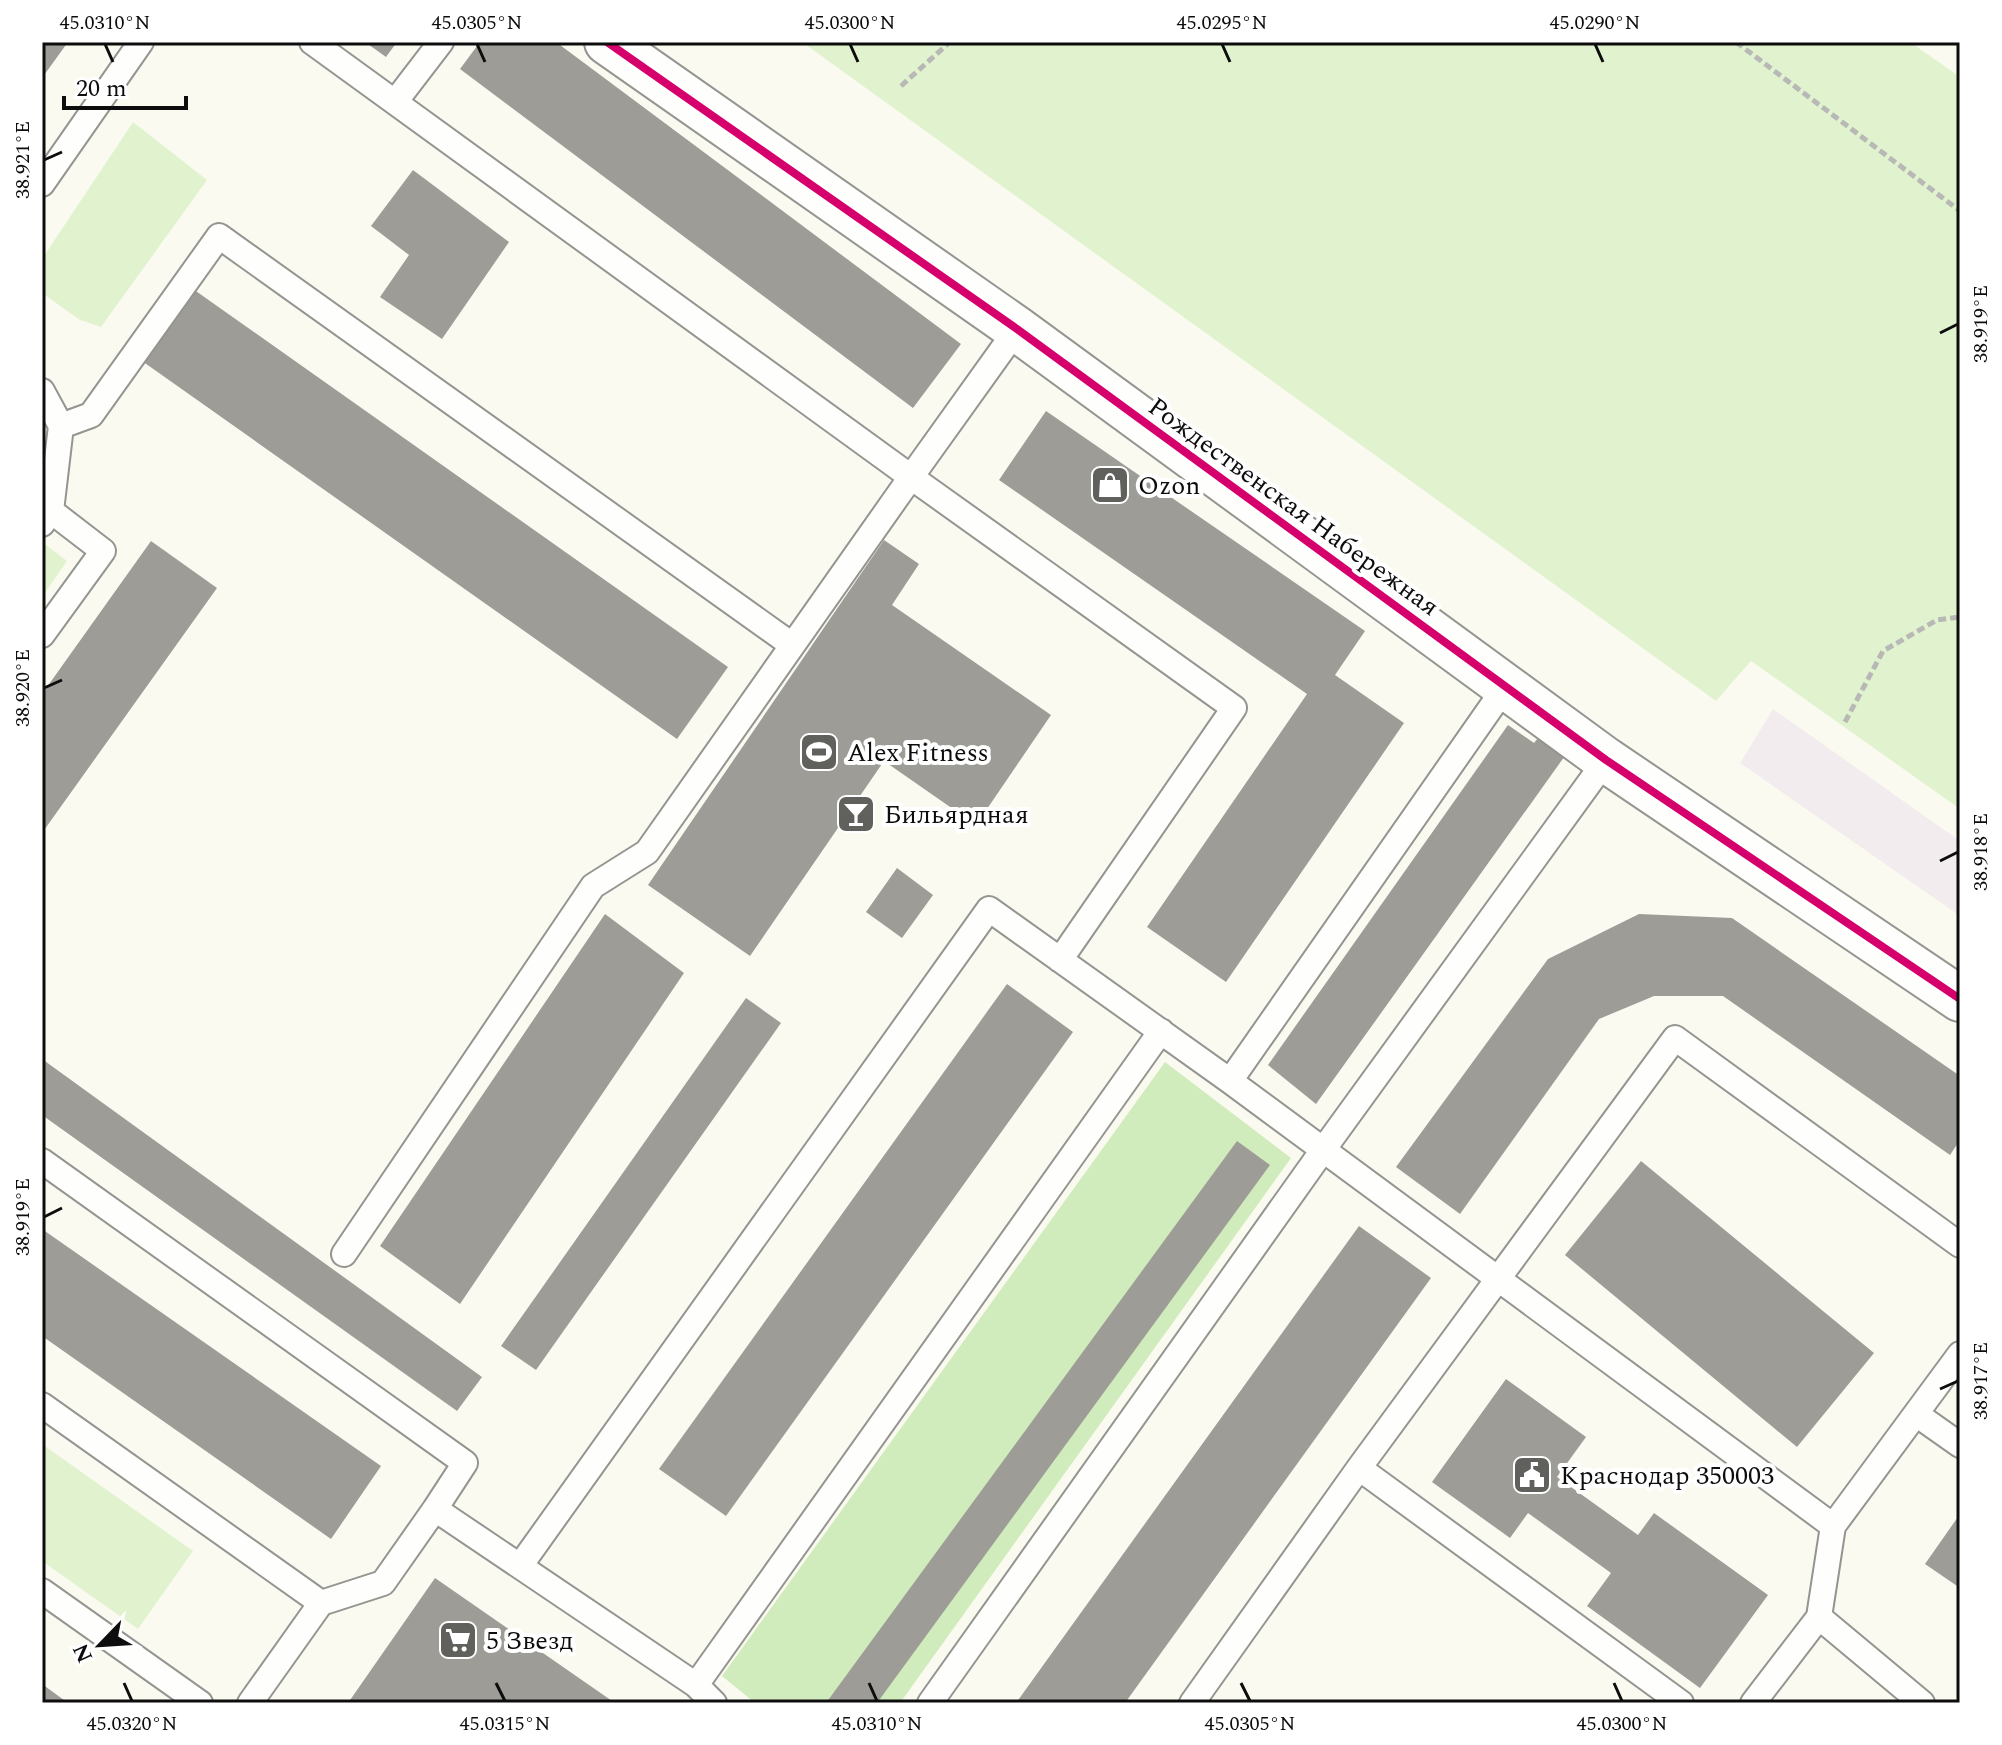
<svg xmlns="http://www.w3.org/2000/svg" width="2002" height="1745" font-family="Spectral,serif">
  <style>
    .industrial { fill: #f3ecef }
    .green { fill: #e1f3ce }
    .forest { fill: #d1ecbc }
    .building { fill: #9e9c97 }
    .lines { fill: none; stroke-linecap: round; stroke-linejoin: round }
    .lane-casing { stroke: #949490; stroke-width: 28 }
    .street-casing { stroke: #949490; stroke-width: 48 }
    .path { stroke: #b8b8b6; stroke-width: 5; stroke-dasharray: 8 4; stroke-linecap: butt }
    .lane { stroke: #fefefd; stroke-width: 24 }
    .street { stroke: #fefefd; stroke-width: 44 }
    .cycleway-casing { stroke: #fff; stroke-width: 13 }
    .cycleway { stroke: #d6006c; stroke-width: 8 }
    .ticks { fill: none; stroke: #0d0d0d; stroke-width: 3 }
    .labels { text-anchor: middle; stroke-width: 8; stroke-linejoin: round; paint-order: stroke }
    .poi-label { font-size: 26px; fill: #0d0d0d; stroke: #fff; text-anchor: start }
    .street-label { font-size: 26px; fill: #0d0d0d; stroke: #fff }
    .neatline { fill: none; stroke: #0d0d0d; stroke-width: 3 }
    .ticks-label { font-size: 20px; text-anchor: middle; fill: #0d0d0d }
  </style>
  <rect width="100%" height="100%" fill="#fbfaf1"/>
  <path class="industrial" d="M1773,709L1960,841V916L1740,763Z"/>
  <path class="green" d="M802,42H1910L1960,77V809L1751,661L1716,701Z
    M133,122L207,180L101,327L80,320L42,293V259Z
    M42,542L67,561L42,597Z
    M42,1444L193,1551L138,1629L42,1561Z"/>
  <path class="forest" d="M1165,1062L1291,1158L900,1703H755L722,1676Z"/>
  <path class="building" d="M42,42H68L42,78Z
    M365,42H397L386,57Z
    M480,42H556L961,344L913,408L460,69Z
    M413,170L509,242L442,339L380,297L409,255L371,226Z
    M193,289L728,667L677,739L142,361Z
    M1046,411L1365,631L1335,675L1404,723L1226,982L1147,927L1307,694L999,480Z
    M884,540L919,564L892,605L1051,715L976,825L884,761L750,956L648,885Z
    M151,541L217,588L42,833V694Z
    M1508,725L1534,743L1547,727L1572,746L1316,1104L1268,1065Z
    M897,868L933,895L902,938L866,912Z
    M605,914L684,973L460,1304L380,1246Z
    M1639,914L1732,918L1960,1076V1140L1950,1155L1723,996H1654L1599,1019L1460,1214L1396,1167L1548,959Z
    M1007,984L1073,1032L726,1516L659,1469Z
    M746,998L781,1023L536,1370L501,1346Z
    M42,1059L482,1377L457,1411L42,1115Z
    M1237,1141L1270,1165L877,1703H826Z
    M1641,1161L1874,1353L1797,1447L1565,1255Z
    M1359,1226L1431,1278L1125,1703H1016Z
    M42,1229L381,1466L331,1539L42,1336Z
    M1506,1379L1586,1437L1557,1477L1638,1535L1654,1513L1768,1595L1700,1688L1587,1606L1611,1573L1528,1513L1510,1538L1432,1482Z
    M1960,1514V1588L1925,1564Z
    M435,1578L615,1703H348Z
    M42,1684L68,1703H42Z"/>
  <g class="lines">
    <g class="lane-casing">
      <path id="lane" d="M312,42L911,477L1234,708L1060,960
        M395,102L441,42
        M42,184L141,42
        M42,391L61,426L51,511L42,524
        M61,426L91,415L219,236L792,645
        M42,635L103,551L51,511
        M1230,1081L1506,686
        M42,1161L465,1463L435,1509
        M344,1254L593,886L647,852L911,477L1017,329
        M42,1405L321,1603
        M1916,1414L1960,1445
        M1359,1468L1681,1703
        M1833,1526L1819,1617L1922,1703
        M520,1566L989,909L1230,1081L1833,1526L1960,1354
        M42,1591L200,1703
        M696,1685L1161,1031
        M250,1703L321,1603L383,1583L435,1509L696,1685L714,1703
        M930,1703L1323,1150L1606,760
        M1192,1703L1359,1468L1675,1038L1960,1245
        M1753,1703L1819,1617"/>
    </g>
    <g class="street-casing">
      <path id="street" d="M607,42L1017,329L1606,760L1960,999"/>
    </g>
    <path class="path" d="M1736,42L1960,211
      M901,86L950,42
      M1845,722L1883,651L1937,620L1960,617"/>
    <use href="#lane" class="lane"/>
    <use href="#street" class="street"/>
    <g class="cycleway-casing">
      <path id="cycleway" d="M607,42L1017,329L1606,760L1960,999"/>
    </g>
    <use href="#cycleway" class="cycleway"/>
  </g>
  <path class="ticks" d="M105,44L113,62M477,44L485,62M850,44L858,62M1222,44L1230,62M1595,44L1603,62M44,160L62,152M1940,333L1958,324M44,688L62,680M1940,861L1958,852M44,1217L62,1208M1940,1389L1958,1381M124,1683L132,1701M496,1683L505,1701M869,1683L877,1701M1241,1683L1250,1701M1614,1683L1622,1701"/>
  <defs>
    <g id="shop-square" transform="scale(2)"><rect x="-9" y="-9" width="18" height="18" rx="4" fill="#60605d" stroke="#fff"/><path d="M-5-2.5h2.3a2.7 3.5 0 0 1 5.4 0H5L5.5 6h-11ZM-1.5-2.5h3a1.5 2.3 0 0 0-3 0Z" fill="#fff"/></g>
    <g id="stadium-square" transform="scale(2)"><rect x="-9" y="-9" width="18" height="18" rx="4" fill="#60605d" stroke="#fff"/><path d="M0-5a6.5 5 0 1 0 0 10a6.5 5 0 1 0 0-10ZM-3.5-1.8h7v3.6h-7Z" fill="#fff"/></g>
    <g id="bar-square" transform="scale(2)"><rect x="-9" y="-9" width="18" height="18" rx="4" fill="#60605d" stroke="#fff"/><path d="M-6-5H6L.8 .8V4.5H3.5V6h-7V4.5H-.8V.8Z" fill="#fff"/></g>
    <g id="civic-square" transform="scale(2)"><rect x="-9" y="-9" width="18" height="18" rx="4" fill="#60605d" stroke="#fff"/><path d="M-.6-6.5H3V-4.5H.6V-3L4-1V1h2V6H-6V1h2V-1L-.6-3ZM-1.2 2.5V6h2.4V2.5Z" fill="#fff"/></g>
    <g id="supermarket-square" transform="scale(2)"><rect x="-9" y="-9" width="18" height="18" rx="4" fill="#60605d" stroke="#fff"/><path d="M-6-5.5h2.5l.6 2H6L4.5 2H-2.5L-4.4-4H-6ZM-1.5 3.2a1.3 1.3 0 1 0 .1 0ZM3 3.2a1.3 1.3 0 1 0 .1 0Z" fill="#fff"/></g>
  </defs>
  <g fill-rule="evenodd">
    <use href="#shop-square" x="1110" y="485"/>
    <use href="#stadium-square" x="819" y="752"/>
    <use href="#bar-square" x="856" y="814"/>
    <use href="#civic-square" x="1532" y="1475"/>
    <use href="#supermarket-square" x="458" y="1640"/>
  </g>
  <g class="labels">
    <g class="poi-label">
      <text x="1138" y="494">Ozon</text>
      <text x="847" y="761">Alex Fitness</text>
      <text x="884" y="823">Бильярдная</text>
      <text x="1560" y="1484">Краснодар 350003</text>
      <text x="486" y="1649">5 Звезд</text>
    </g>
    <g class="street-label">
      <text transform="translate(1294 506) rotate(36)" y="9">Рождественская Набережная</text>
    </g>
  </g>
  <rect width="2002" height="1745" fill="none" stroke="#ffffff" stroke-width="88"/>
  <g transform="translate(100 1645) rotate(245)" stroke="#ffffff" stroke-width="6" paint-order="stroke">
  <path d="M0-6L14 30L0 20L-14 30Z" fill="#0d0d0d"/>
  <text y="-12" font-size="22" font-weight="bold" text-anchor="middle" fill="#0d0d0d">N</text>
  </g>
  <path d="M64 96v12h122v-12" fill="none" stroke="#0d0d0d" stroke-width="4"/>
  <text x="76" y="96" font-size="24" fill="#0d0d0d" stroke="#ffffff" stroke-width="6" paint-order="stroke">20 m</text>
  <rect x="44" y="44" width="1914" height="1657" class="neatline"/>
  <g class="ticks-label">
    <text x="105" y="29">45.0310°N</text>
    <text x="477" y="29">45.0305°N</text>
    <text x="850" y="29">45.0300°N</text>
    <text x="1222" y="29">45.0295°N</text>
    <text x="1595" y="29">45.0290°N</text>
    <text transform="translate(22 160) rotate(-90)" y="7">38.921°E</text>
    <text transform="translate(1980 324) rotate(-90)" y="7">38.919°E</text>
    <text transform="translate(22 688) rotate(-90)" y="7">38.920°E</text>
    <text transform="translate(1980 852) rotate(-90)" y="7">38.918°E</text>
    <text transform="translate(22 1217) rotate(-90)" y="7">38.919°E</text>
    <text transform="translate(1980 1381) rotate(-90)" y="7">38.917°E</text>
    <text x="132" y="1730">45.0320°N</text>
    <text x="505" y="1730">45.0315°N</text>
    <text x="877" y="1730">45.0310°N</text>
    <text x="1250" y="1730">45.0305°N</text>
    <text x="1622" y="1730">45.0300°N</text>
  </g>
</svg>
